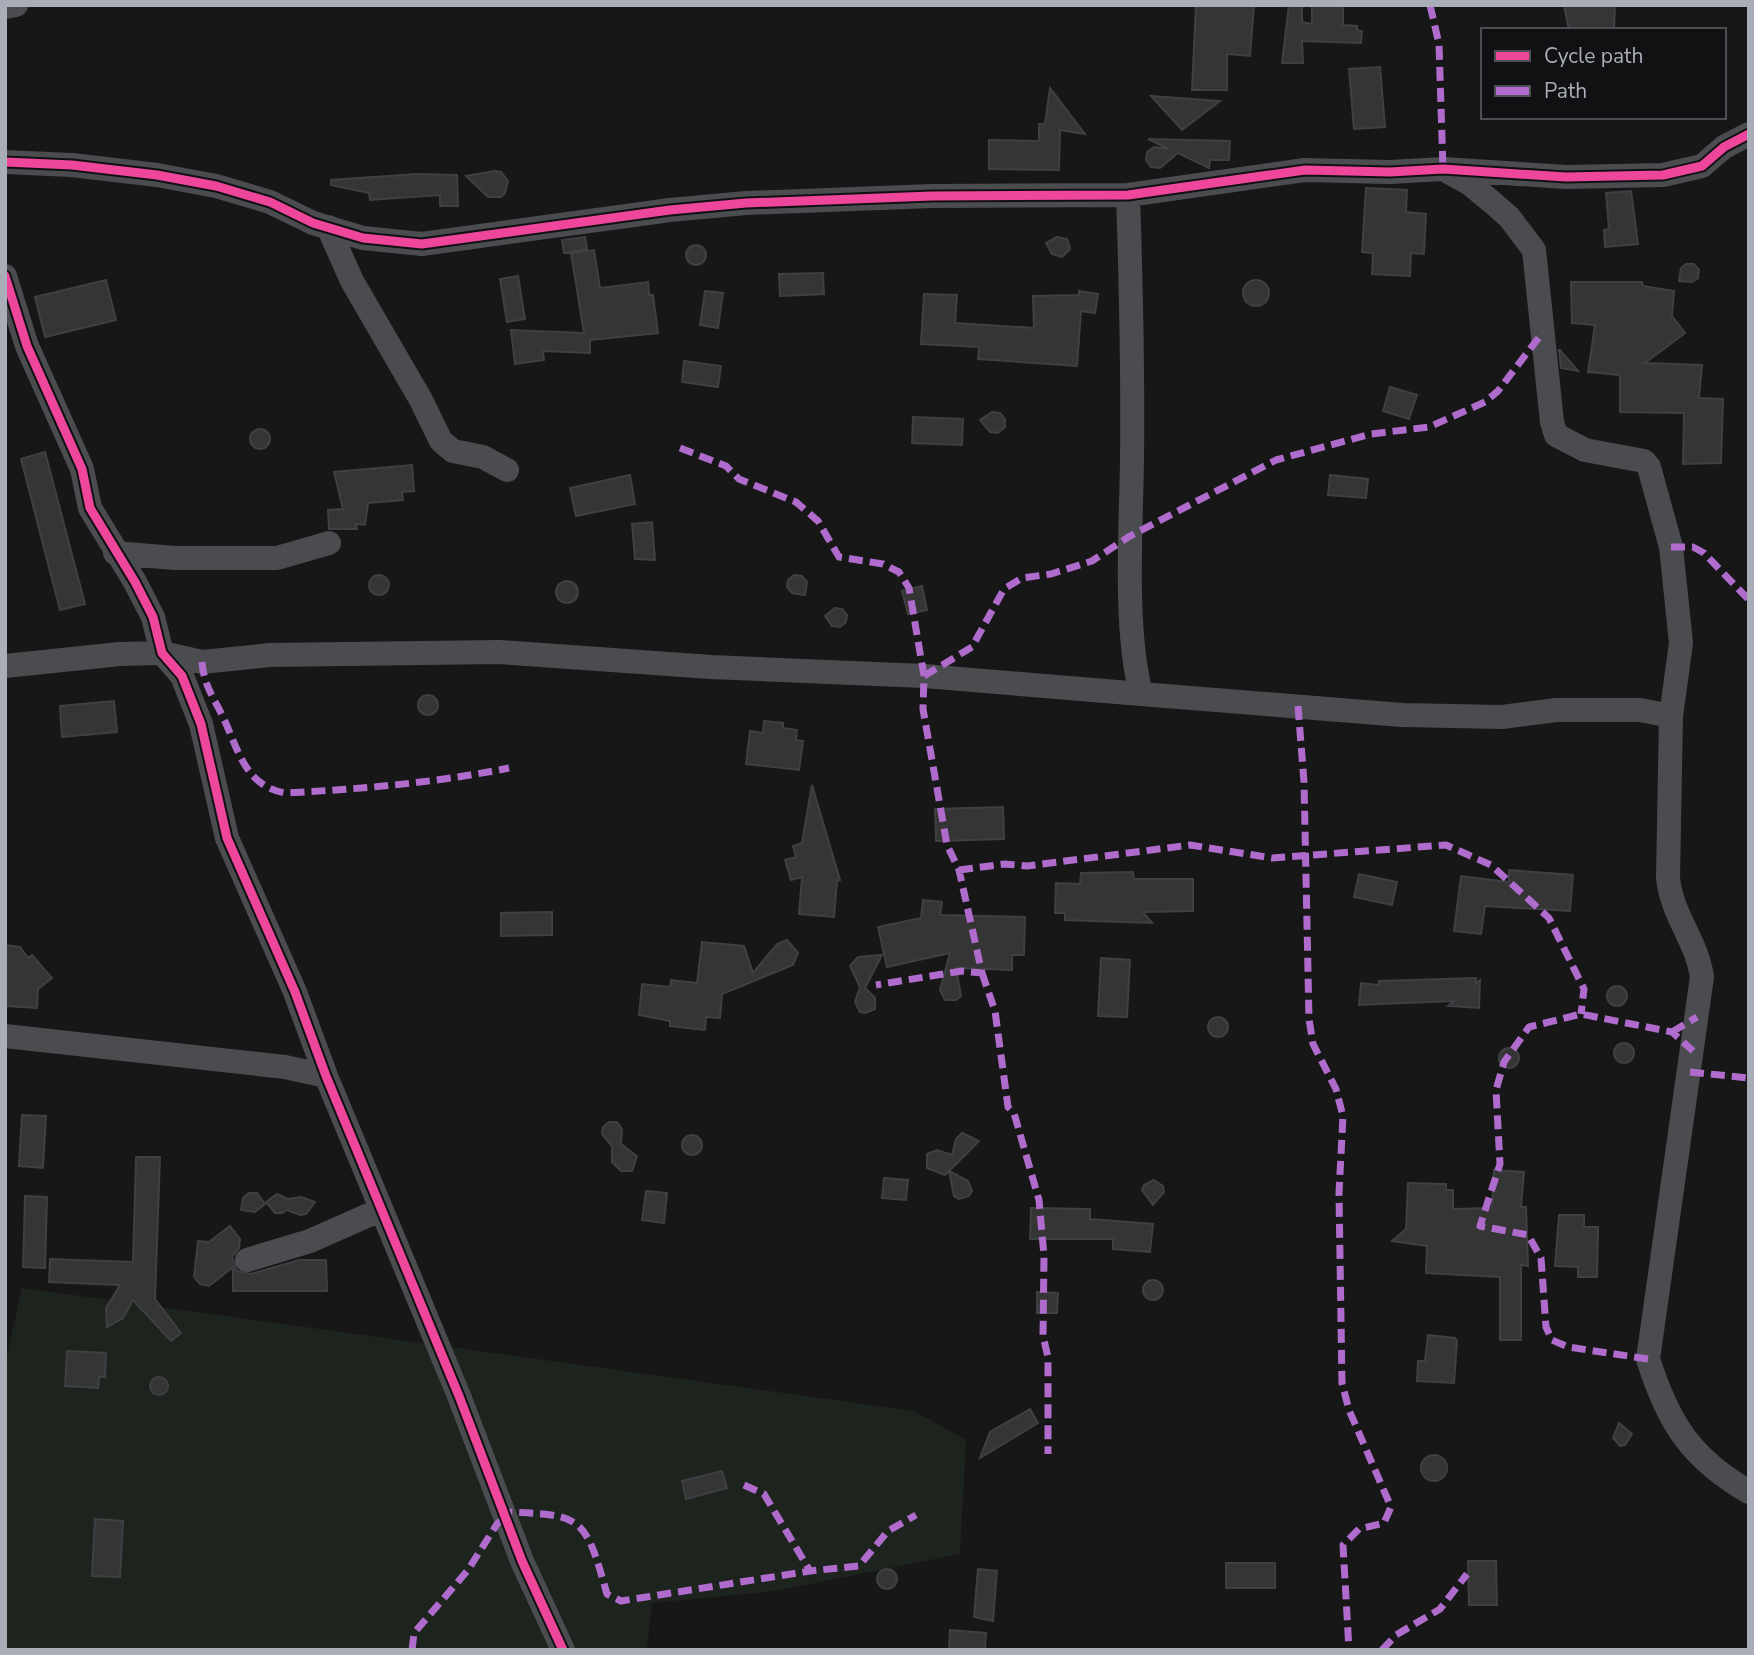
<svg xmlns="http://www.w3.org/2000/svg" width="1754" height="1655" font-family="'Nunito Sans',sans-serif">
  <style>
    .green { fill: #1d241e }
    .building { fill: #353536; stroke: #3f4043; stroke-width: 2 }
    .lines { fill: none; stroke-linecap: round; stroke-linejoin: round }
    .minor { stroke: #4b4c50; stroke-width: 24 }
    .quiet { stroke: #b06ccc; stroke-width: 7; stroke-dasharray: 14 7; stroke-linecap: butt }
    .cycleway-casing { stroke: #111113; stroke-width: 13 }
    .cycleway { stroke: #ed469a; stroke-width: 9 }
  </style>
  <rect width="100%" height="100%" fill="#171717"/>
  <path class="green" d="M22,1288L914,1411L966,1440L960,1554L776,1591L652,1603L647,1650H5V1363Z"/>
  <path class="building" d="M1196,5H1254L1250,56L1227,54V90H1192Z
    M1289,5H1302V22L1312,24V5H1343V25L1357,26V30L1362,31L1361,43L1302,41L1303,63H1282Z
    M1564,5H1615L1614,30H1569Z
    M1380,67L1385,127L1354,129L1349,69Z
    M1050,88L1085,134L1060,130L1059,170L989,169V140L1039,141V124H1045Z
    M1151,96L1220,101L1182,130Z
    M1148,139L1230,141L1229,160H1210L1209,168L1178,153L1160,168L1151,167L1146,160L1147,152L1154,147L1169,149Z
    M495,171L501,172L508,181L505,193L501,197H488L466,176Z
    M417,174L457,175L458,206H440V195L370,200L369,193L331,185V180Z
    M1366,188L1407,190L1406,212L1426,214L1424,254L1411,253L1410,276L1372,274L1373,253L1362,252Z
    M1631,191L1638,244L1605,247L1604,230L1609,229L1606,193Z
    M585,237L587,249L564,253L562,240Z
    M1057,237L1067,239L1069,244L1070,249L1062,257L1052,254L1046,243Z
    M686 255a10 10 0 1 1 20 0a10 10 0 1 1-20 0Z
    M594,250L600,288L648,282L649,295H653L658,333L590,340V353L543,351L544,360L515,364L511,330L584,333L571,253Z
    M1686,264H1694L1699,270L1698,278L1692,282L1679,281L1681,268Z
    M823,273L824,294L780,296L779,274Z
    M518,276L525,319L507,322L500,279Z
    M106,280L116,320L45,337L35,297Z
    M1243 293a13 13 0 1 1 26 0a13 13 0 1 1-26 0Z
    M1571,282H1642L1643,286L1674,291L1672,316L1685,333L1645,363L1702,365L1699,398L1723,399L1721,463L1683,464L1684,413L1620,412V375L1588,372L1595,325L1572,323Z
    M705,291L723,293L718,328L700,325Z
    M1079,291L1098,294L1095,313L1081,311L1077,366L978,359L979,347L921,344L924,294L957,295L955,323L1034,328L1033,296L1079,295Z
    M1559,350H1560L1578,371L1561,368Z
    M684,361L721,366L718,387L682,382Z
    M1390,387L1417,395L1409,419L1383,411Z
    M992,412L1000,413L1005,419V427L998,433L990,432L980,420Z
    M913,417L963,419L962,445L912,443Z
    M250 439a10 10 0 1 1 20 0a10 10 0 1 1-20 0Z
    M45,452L85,604L60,610L21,459Z
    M412,465L414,491L402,492L403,500L368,503L365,525L356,524L357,529H329L328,510L343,509L334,472Z
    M630,475L635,504L576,516L570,488Z
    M1330,475L1368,479L1366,498L1328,495Z
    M652,522L655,560L635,559L632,524Z
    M369 585a10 10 0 1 1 20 0a10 10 0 1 1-20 0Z
    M794,575L802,576L807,582L805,595L792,593L787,587L788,580Z
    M556 592a11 11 0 1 1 22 0a11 11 0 1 1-22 0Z
    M922,586L927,610L908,614L902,591Z
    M835,608L842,609L847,615L846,622L840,627L832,626L825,616Z
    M418 705a10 10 0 1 1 20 0a10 10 0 1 1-20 0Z
    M114,701L117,732L62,737L60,706Z
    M764,721L783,723V728L797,730L796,740L803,741L799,770L746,764L750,731L763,733Z
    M812,785L840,880L837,881L834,917L799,914L802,877L791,880L785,860L796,857L793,846L802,843Z
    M1003,807L1004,839L936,841L935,809Z
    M1509,870L1573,875L1570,911L1485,906L1481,934L1454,931L1461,876L1509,882Z
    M1133,872L1134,879H1193V911L1143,912L1152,923L1065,920V913H1055L1056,883L1080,884L1081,873Z
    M1359,874L1397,882L1392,905L1354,897Z
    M923,900L942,902L940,915L1025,917L1024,955H1012V970L956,968L961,996L956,1000H945L940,990L950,953L887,967L878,927L921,918Z
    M552,912V935L501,936V913Z
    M787,940L798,953L793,965L722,994L720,1018L706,1017L705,1030L670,1026V1021L639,1015L642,984L670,987L671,980L697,983L702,942L744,946L753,973L777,944Z
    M5,945L20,947L28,958L32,955L52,978L38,989L37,1008L6,1006Z
    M882,955L865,988L875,998V1009L865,1013L860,1012L855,1002L860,987L850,966L858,957Z
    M1101,958L1130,960L1127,1017L1098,1016Z
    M1476,978L1475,984L1480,980L1479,1008L1448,1006L1454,1001L1359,1005L1361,983L1379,985V981Z
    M1607 996a10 10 0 1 1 20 0a10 10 0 1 1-20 0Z
    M1208 1027a10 10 0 1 1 20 0a10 10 0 1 1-20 0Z
    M1614 1053a10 10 0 1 1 20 0a10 10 0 1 1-20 0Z
    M1499 1058a10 10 0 1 1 20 0a10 10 0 1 1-20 0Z
    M22,1115L46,1116L43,1168L19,1166Z
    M609,1122H617L622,1129L621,1144L637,1156L632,1171H621L612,1162V1146L602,1134L603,1127Z
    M962,1133L979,1141L945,1175L927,1168V1154L937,1150L952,1155L956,1139Z
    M682 1145a10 10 0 1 1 20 0a10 10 0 1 1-20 0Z
    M136,1157H160L155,1299L181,1333L171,1341L133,1300L123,1318L107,1327L106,1308L120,1285L49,1282L50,1259L133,1262Z
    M1494,1170L1524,1172L1521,1207H1526L1528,1266L1521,1265V1340H1500V1277L1426,1273L1427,1246L1392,1241L1406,1229L1408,1183L1446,1184V1190H1453V1209L1492,1208Z
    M949,1171L968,1181L972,1191L969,1196L959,1199L954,1196Z
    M884,1178L908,1180L906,1200L882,1198Z
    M1154,1180L1163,1186L1164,1192L1153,1205L1142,1190L1144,1185Z
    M646,1191L667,1193L664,1223L642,1220Z
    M249,1193H257L265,1204L255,1212L241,1210L243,1198Z
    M277,1194L288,1199L301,1197L315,1202L306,1214L300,1215L287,1210L282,1213H275L266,1202Z
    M25,1196L47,1197L45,1268L23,1267Z
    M1031,1208L1090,1209V1219L1153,1224L1150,1252L1113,1249V1239H1030Z
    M1559,1215H1584V1227H1598L1597,1277H1578V1267L1555,1266Z
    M230,1226L240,1239L239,1248L232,1257L237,1271L251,1274L299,1260H326L327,1291H233V1267L209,1286L200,1284L194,1277L198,1241L209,1242Z
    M1143 1290a10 10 0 1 1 20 0a10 10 0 1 1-20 0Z
    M1037,1292L1058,1293L1057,1313H1037Z
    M1428,1335L1455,1338L1457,1341L1454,1383L1417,1381L1418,1361H1425Z
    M67,1351L106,1353L105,1377H99L98,1388L65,1386Z
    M150 1386a9 9 0 1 1 18 0a9 9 0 1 1-18 0Z
    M1030,1409L1038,1423L980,1458L990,1432Z
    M1619,1423L1632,1434L1625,1445L1620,1446L1613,1438Z
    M1421 1468a13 13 0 1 1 26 0a13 13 0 1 1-26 0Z
    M722,1471L727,1488L686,1499L682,1481Z
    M95,1519L123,1521L120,1577L92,1576Z
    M1468,1561H1496L1497,1605H1469Z
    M1226,1563H1275V1588H1226Z
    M978,1569L997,1571L993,1621L974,1617Z
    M877 1579a10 10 0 1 1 20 0a10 10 0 1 1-20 0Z
    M950,1630L986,1633L985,1650H949Z"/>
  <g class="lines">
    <path class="minor" d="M5,7L16,5
      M5,162L72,165L157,175L216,186L270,202L313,223L363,238L422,244L670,210L746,203L932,196L1128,195L1305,170L1390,172L1443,169L1566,177L1663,175L1702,166L1724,147L1749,134
      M1447,171L1470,184L1493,203L1509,217L1534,250L1552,422L1556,435L1585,450L1644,461L1649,467L1671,547L1681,643L1671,716L1668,878C1672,916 1697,941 1702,977L1648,1359C1668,1422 1690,1458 1749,1492
      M1128,195C1131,284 1133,372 1132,461C1131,531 1124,627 1141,694L1402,715L1502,717L1556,710H1640L1671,716
      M328,227L352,281L421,400L441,441L453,451L483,457L507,470
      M5,276L27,346L82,469L90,508L135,582L153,617L162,653L182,676L201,724L227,838L295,992L326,1076L459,1396L522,1561L563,1650
      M115,553L175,558H277L329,543
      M5,666L120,654L162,653L202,662L270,655L499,652L711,667L924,676L1141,694
      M5,1036L285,1067L326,1076
      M247,1260L310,1241L380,1210"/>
    <path class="quiet" d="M1430,5L1439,44L1443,169
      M680,448L726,466L739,479L796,502L818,521L839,557L883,564L899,572L909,588L924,676L923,709L947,845L959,870L982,973L962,971L876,985
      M1671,547H1693L1704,553L1749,600
      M202,662C204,686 213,696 223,717C238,749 245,786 285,793C361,789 434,783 509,768
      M924,676L972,647L1004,589L1022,578L1051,574L1092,561L1130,536L1276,460L1371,434L1429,427L1485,402L1498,391L1543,332
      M1298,706L1304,782L1309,1019L1313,1044L1336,1089L1343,1116L1339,1193L1342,1383L1349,1410L1391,1507L1384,1523L1359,1529L1343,1545L1349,1650
      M959,870L1005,864L1027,866L1190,845L1272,858L1446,845L1491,865L1549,918L1584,989L1581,1014
      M982,973L995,1011L1008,1107L1014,1113L1039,1200L1044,1256L1043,1336L1048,1357V1454
      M1672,1032L1697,1017
      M1690,1072L1749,1078
      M1648,1359L1568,1347L1552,1340L1546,1327L1541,1258L1528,1235L1480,1226L1500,1164L1496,1090L1504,1062L1529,1027L1581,1014L1672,1032L1693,1051
      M744,1485L764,1494L810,1571
      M412,1650L414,1633L468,1570L497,1524L507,1516L503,1512C584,1514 585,1517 607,1594L621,1601L810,1571L859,1566L888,1531L916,1515
      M1382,1650L1396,1635L1440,1609L1467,1574"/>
    <g class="cycleway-casing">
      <path id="cycleway" d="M5,162L72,165L157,175L216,186L270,202L313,223L363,238L422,244L670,210L746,203L932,196L1128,195L1305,170L1390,172L1443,169L1566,177L1663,175L1702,166L1724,147L1749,134
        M5,276L27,346L82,469L90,508L135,582L153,617L162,653L182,676L201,724L227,838L295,992L326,1076L459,1396L522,1561L563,1650"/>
    </g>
    <use href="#cycleway" class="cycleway"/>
  </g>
  <rect width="1754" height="1655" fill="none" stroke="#a8adb8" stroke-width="14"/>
  <rect x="1481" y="28" width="245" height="91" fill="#111113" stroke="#4d4f55" stroke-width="2"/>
  <rect x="1495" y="51" width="35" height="10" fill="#ed469a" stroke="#4d4f55" stroke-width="2"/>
  <text x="1544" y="63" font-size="21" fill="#a8adb8">Cycle path</text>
  <rect x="1495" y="86" width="35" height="10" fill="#b06ccc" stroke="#4d4f55" stroke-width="2"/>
  <text x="1544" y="98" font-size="21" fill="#a8adb8">Path</text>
</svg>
